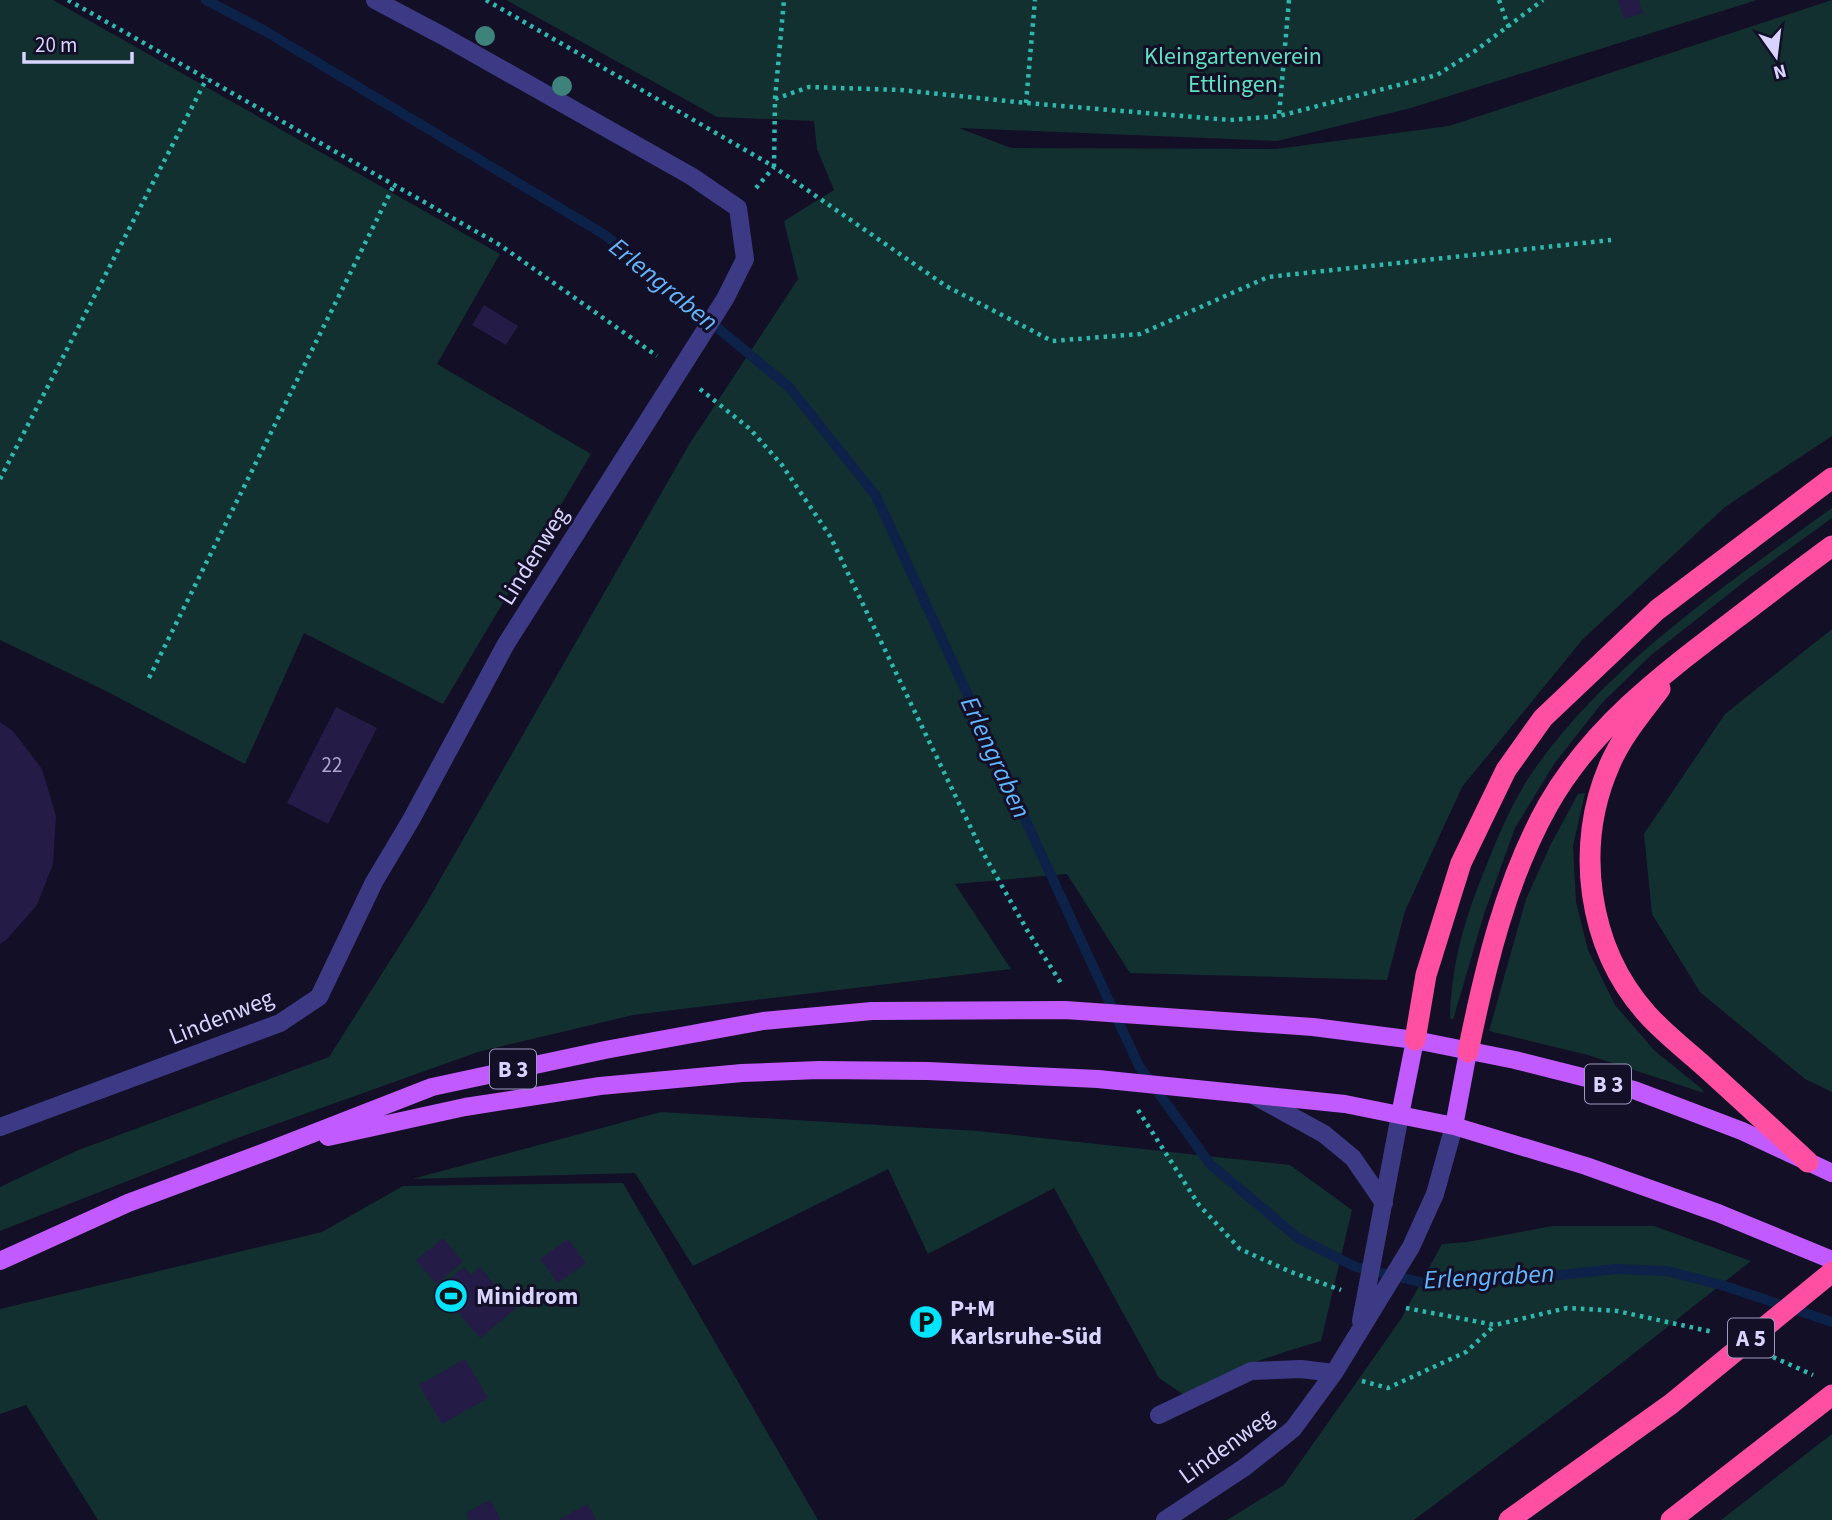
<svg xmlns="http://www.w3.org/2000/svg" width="1832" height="1520" font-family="'Source Sans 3',sans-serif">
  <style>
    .green { fill: #12302f }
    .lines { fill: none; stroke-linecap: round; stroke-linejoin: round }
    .stream { stroke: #0c2248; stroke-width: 10 }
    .building { fill: #241b47 }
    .path { stroke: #2fb8b0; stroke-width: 4.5; stroke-dasharray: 3.5 5; stroke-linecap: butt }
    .minor { stroke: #3d3a85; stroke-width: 18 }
    .major { stroke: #c25bff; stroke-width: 18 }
    .highway { stroke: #ff4fa3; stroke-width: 21 }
    .tree { fill: #3d827b }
    .labels { text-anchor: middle; stroke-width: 6; stroke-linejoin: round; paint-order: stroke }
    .number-label { font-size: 21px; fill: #aca6d1 }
    .shield { fill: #130f26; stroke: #9e99be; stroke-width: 2 }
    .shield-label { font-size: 23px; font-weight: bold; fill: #d9d4ff }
    .park-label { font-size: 24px; fill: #5fe0c0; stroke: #130f26 }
    .street-label { font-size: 24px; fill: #d9d4ff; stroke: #130f26 }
    .poi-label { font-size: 24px; font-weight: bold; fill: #d9d4ff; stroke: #130f26; text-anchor: start }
    .water-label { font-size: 26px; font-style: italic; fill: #62b6ff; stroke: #130f26 }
  </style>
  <rect width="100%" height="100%" fill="#130f26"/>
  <path class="green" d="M0,0H53L500,254L437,364L591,454L443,704L304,633L245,764L104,690L0,640Z
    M506,0H1757L1411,108L1277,141L959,128L1011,148L1276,149L1449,126L1832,0V436L1725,507L1583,639L1462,787L1405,911L1387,980L1130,973L1067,874L955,884L1011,969L633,1015L478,1052L240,1137L0,1231V1187L76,1151L329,1057L426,904L690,443L798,279L784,221L834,190L817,149L814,121L717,117Z
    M1832,508V518L1749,578L1650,656L1602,703L1554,764L1515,828L1484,914L1453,1020L1450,1018C1451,969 1463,924 1481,879C1495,843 1510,806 1531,774C1607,664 1726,585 1832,508Z
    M1832,629V1092L1805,1079L1700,992L1652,914L1644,834L1725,714Z
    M1585,793L1573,846L1576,902L1588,950L1615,1005L1655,1051L1702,1089L1704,1093L1588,1055L1489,1031L1526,899L1551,844L1578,794Z
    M661,1112L978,1131L1290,1165L1352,1210L1321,1341C1273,1355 1227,1370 1184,1395L1159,1378L1054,1188L928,1254L888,1169L693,1266L635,1173L412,1179Z
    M623,1183L818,1520H98L26,1405L0,1414V1309L322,1232L403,1186Z
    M1552,1226H1654L1751,1261L1585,1392L1414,1520H1227L1284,1485L1401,1319L1442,1244L1467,1242Z
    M1832,1434V1520H1721Z"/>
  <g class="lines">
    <path class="stream" d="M206,0L265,31L605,235L789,387L876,496L1139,1066L1210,1164L1298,1238L1356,1267L1424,1283L1532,1278L1616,1269L1667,1271L1725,1286L1832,1322"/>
  </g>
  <path class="building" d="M1618,0H1639L1643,13L1624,19Z
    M484,305L518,326L506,345L472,325Z
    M336,707L377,728L328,824L287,803Z
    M0,722L13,731L42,769L56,816L53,864L37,905L8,938L0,944Z
    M443,1238L463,1262L436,1284L416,1260Z
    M568,1239L586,1263L558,1283L540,1259Z
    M464,1267L471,1275L480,1267L515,1309L480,1338L438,1289Z
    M465,1359L488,1398L442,1424L419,1385Z
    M490,1500L501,1520H470L466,1513Z
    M588,1504L596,1520H558Z"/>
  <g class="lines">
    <path class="path" d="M68,0L500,245L657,356
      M486,0L773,166
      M1289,0L1279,116L1437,75L1475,51L1543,0
      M1499,0L1509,28
      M775,99L784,0
      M1026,103L1035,0
      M774,167L775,99L809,87L901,90L1026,103L1230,120L1279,116
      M756,188L774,167L946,286L1052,341L1140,334L1268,277L1611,240
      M700,389L750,429L782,465L830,536L982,851L1027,930L1061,983
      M0,479L207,78
      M149,678L394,185
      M1138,1110L1199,1205L1240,1249L1291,1272L1341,1290
      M1406,1308L1495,1325L1567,1308L1617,1311L1713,1332
      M1773,1357L1813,1375
      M1362,1381L1388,1388L1466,1352L1494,1326"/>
    <path class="minor" d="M1255,1096L1324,1134L1353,1158L1384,1203
      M0,1127L280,1023L319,997L374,882L411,820L506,644L725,299L745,259L738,208L691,176L443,36L375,0
      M1361,1321L1400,1115
      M1159,1415L1251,1371L1301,1369L1334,1373
      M1165,1520L1245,1467L1293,1429L1334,1373L1411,1247L1435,1194L1454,1126"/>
    <path class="major" d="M1400,1115L1415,1040
      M1454,1126L1468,1052
      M328,1137L465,1107L600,1086L742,1073L819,1070L928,1071L1098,1079L1345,1104L1454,1126L1586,1166L1718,1213L1832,1260
      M0,1261L128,1203L273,1149L432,1087L605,1050L763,1021L872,1011L1065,1010L1313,1027L1415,1040L1515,1060L1634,1090L1742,1131L1832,1173"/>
    <path class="highway" d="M1660,689C1642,713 1622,736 1610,764C1574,845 1587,947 1647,1014C1665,1034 1686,1050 1706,1068C1740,1099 1774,1130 1808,1162
      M1415,1040L1426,975L1461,863L1506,770L1543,718L1657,610L1832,478
      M1468,1052C1485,968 1506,880 1548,805C1593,726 1663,674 1734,620C1767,595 1799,570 1832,546
      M1509,1520L1671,1404L1832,1272
      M1671,1520L1832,1395"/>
  </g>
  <g class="tree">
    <circle cx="485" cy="36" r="10"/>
    <circle cx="562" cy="86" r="10"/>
  </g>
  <defs>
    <g id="stadium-disc" transform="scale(1.75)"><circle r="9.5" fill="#00e5ff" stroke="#130f26"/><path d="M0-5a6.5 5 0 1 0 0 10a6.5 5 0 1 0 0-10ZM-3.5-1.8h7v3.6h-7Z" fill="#111"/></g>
    <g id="parking-disc" transform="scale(1.75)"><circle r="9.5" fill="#00e5ff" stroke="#130f26"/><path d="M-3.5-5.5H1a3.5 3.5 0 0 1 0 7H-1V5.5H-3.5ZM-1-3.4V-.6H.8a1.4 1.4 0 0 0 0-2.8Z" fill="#111"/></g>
  </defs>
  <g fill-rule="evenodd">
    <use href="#stadium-disc" x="451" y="1296"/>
    <use href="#parking-disc" x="926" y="1322"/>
  </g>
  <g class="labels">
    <g class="number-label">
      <text x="332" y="772">22</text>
    </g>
    <g class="shield">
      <rect x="490" y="1049.5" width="46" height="39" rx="5"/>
      <rect x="1585" y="1064.5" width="46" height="39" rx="5"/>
      <rect x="1728" y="1318.5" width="46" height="39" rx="5"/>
    </g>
    <g class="shield-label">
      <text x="513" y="1077">B 3</text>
      <text x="1608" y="1092">B 3</text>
      <text x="1751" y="1346">A 5</text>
    </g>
    <g class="park-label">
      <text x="1233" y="64">Kleingartenverein<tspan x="1233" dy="28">Ettlingen</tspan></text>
    </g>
    <g class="street-label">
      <text transform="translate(533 556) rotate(-58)" y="8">Lindenweg</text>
      <text transform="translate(221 1017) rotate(-22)" y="8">Lindenweg</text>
      <text transform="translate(1226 1446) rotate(-36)" y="8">Lindenweg</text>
    </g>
    <g class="poi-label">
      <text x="476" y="1304">Minidrom</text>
      <text x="950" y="1316">P+M<tspan x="950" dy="28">Karlsruhe-Süd</tspan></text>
    </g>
    <g class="water-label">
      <text transform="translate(664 284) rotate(39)" y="9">Erlengraben</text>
      <text transform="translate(996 757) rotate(65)" y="9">Erlengraben</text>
      <text transform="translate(1489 1276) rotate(-3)" y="9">Erlengraben</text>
    </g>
  </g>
  <g transform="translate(1776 56) rotate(166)" stroke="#130f26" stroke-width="5" paint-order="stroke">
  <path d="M0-5L12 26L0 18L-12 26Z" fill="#d9d4ff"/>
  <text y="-10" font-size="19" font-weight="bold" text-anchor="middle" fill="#d9d4ff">N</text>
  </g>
  <path d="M24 52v10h108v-10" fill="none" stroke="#d9d4ff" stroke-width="3.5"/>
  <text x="35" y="52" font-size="21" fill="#d9d4ff" stroke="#130f26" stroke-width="5" paint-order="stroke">20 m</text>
</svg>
